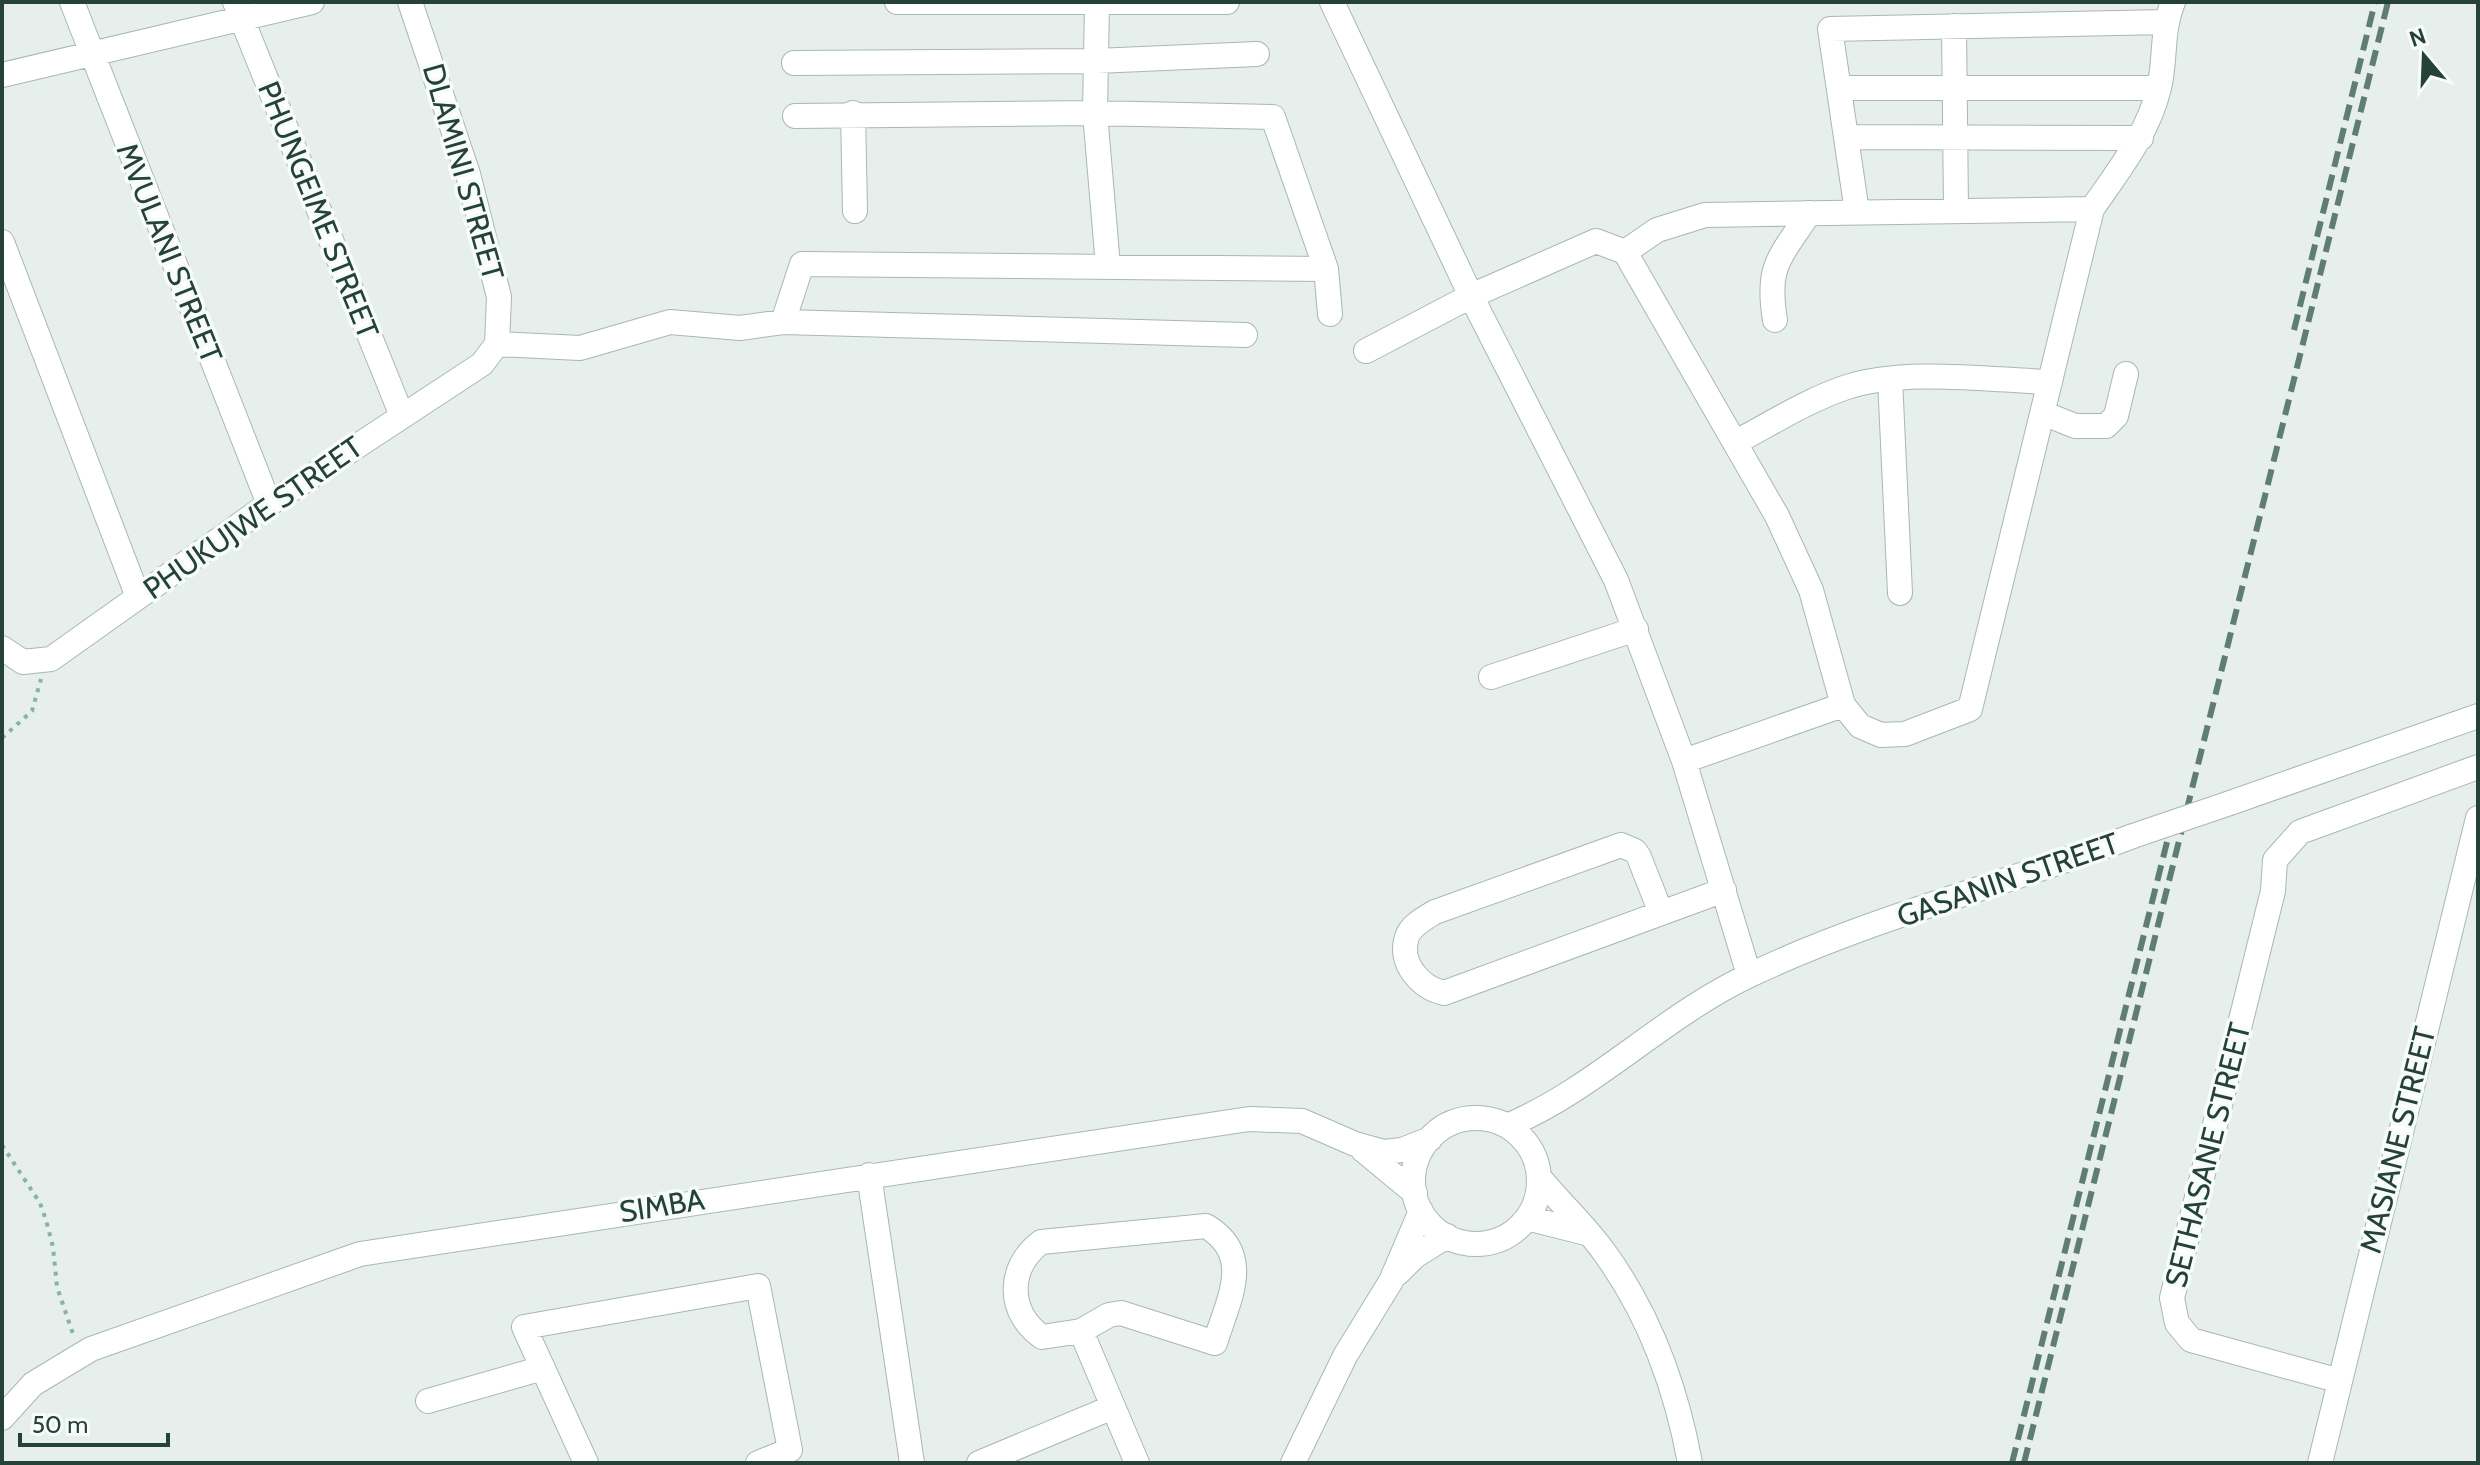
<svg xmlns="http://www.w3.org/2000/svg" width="2480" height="1465" font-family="Cabin,sans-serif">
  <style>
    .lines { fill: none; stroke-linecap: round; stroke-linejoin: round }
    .minor-casing { stroke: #a8b8b2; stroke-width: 26 }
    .path { stroke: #86b3a5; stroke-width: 4; stroke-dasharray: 4 6; stroke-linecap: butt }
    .minor { stroke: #fff; stroke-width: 24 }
    .rail { stroke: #5f7d75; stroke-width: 6; stroke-dasharray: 16 8; stroke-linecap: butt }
    .minor-bridge-casing { stroke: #a8b8b2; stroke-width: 26; stroke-linecap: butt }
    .minor-bridge { stroke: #fff; stroke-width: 24 }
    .labels { text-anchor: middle; stroke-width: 7; stroke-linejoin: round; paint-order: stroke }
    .street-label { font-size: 30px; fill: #24423a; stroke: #f7fbf9 }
  </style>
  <rect width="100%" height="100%" fill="#e6efeb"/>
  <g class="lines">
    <g class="minor-casing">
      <path id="minor" d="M72,2L269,504
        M235,2L402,416
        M897,2H1227
        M1097,2L1095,113L1108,266
        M1332,2L1471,296L1616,580L1684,761L1749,975
        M1954,26L1956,210
        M794,63L1096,61L1257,54
        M2,75L312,2
        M1840,88H2159
        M853,113L855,211
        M795,116L1095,113L1273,117L1326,269L1330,314
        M1847,137L2141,138
        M1857,212L1830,29L2165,22
        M2,242L138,597
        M1625,252L1777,516L1811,590L1843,705L1860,726L1881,735L1905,734L1970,709L2092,209C2118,171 2148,134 2159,88C2166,59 2161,31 2173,2
        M1775,320C1766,265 1780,258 1809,213
        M783,322L802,264L1326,269
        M497,344L580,348L670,322L740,328L783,322L1245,335
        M1366,351L1471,296L1596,241L1625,252L1657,230L1705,215L2092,209
        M1890,379L1900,593
        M2043,413L2075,426H2106L2116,416L2126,374
        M1736,442C1772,423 1808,400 1847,387C1905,368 1989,380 2050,382
        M2,648L23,662L51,659L269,504L482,364L497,344L499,297L468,174L410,2
        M1491,677L1636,629
        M1684,761L1843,705
        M2230,803L2478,716
        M1661,913L1639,857L1635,851L1621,845L1435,912C1425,918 1411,925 1407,937C1398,963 1421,988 1444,993L1724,890
        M1413 1181a63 63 0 1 1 126 0a63 63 0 1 1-126 0Z
        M1507,1126C1595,1089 1663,1016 1750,975C1872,917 2007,884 2133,836
        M1363,1150L1415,1193
        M869,1175L912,1463
        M1539,1177C1560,1203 1585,1225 1604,1252C1650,1315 1676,1387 1690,1463
        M1527,1218L1586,1233
        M1206,1226C1255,1255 1228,1300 1215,1343L1121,1313L1109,1315L1081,1331L1042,1337C1007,1312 1007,1268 1041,1242Z
        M1398,1273L1415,1256L1447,1236
        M1081,1331L1137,1463
        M2340,1381L2191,1340L2177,1323L2172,1298L2273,891L2275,860L2300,832L2478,767
        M428,1401L543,1368
        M2,1418L33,1384L91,1349L360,1254L1249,1119L1302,1121L1355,1144L1384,1152L1402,1150L1430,1139
        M586,1463L524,1327L758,1286L790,1450L758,1463
        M979,1463L1113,1407
        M1293,1463L1345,1356L1391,1281L1421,1211
        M2320,1463L2478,818"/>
    </g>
    <path class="path" d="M2,738L32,711L41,679
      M2,1145L40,1203L46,1220L53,1247L57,1287L73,1334"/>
    <use href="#minor" class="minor"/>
    <path class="rail" d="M2294,330L2375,2
      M2012,1463L2170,830
      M2024,1463L2388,2"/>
    <g class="minor-bridge-casing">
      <path id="minor-bridge" d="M2133,836L2230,803"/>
    </g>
    <use href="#minor-bridge" class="minor-bridge"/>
  </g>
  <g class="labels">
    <g class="street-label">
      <text transform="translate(463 172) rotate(74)" y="10">DLAMINI STREET</text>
      <text transform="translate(318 210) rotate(68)" y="10">PHUNGEIME STREET</text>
      <text transform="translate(169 253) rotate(68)" y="10">MVULANI STREET</text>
      <text transform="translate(253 518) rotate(-35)" y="10">PHUKUJWE STREET</text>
      <text transform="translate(2008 880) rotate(-19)" y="10">GASANIN STREET</text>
      <text transform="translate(2398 1140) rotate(-76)" y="10">MASIANE STREET</text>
      <text transform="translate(2208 1155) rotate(-76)" y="10">SETHASANE STREET</text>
      <text transform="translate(662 1206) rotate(-9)" y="10">SIMBA</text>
    </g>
  </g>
  <rect width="2480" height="1465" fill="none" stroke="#24423a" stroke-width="8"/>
  <g transform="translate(2424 56) rotate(341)" stroke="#f7fbf9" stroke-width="6" paint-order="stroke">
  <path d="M0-6L14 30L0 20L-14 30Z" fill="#24423a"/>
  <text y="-12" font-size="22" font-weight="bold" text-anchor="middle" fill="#24423a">N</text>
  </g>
  <path d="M20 1433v12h148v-12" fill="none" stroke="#24423a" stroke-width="4"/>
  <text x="32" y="1433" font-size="24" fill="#24423a" stroke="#f7fbf9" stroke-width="6" paint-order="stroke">50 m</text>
</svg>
